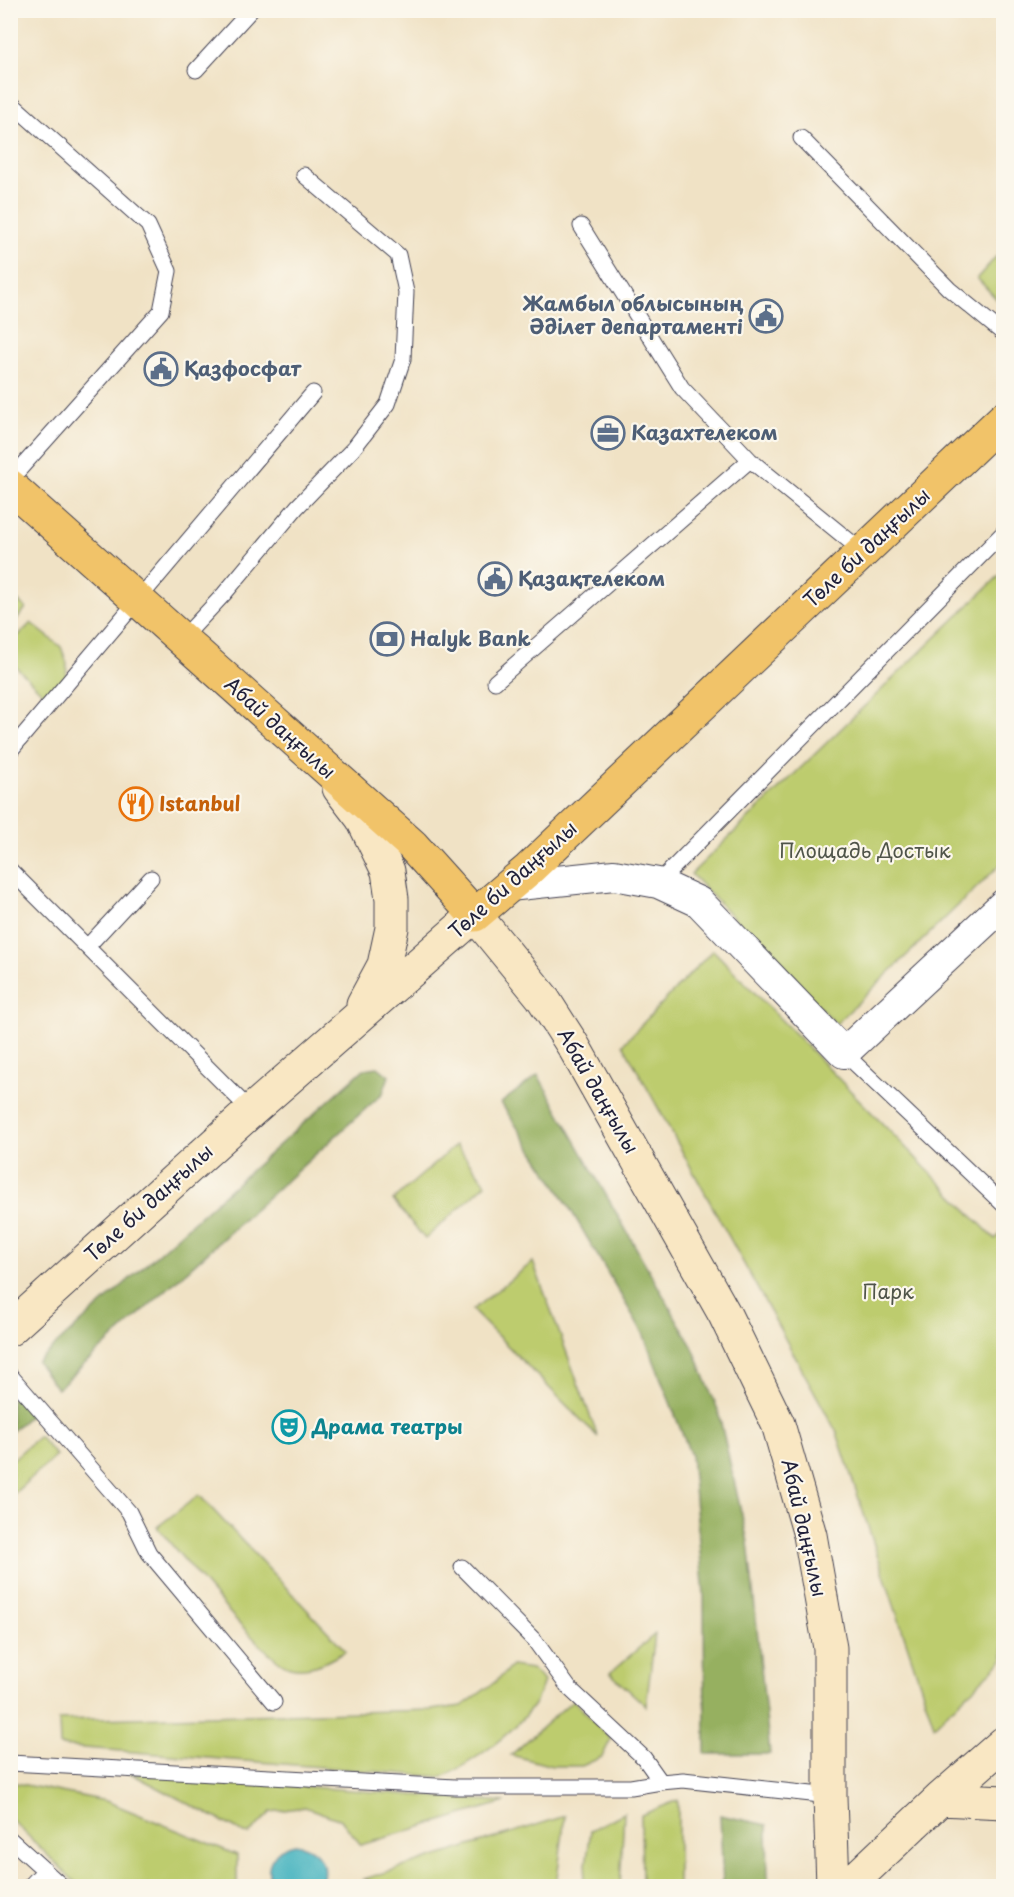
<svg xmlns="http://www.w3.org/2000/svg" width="1014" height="1897" font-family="'Playpen Sans',sans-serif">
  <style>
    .green { fill: #bdcc6e; stroke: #707754; stroke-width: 1.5 }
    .forest { fill: #96b061; stroke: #5c694e; stroke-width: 1.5 }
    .water { fill: #45b3bf; stroke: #346a7d; stroke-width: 1.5 }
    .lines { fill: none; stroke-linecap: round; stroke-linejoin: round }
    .lane-casing { stroke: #413f50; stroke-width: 17 }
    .street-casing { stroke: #413f50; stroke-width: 32 }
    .secondary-casing { stroke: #413f50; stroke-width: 35 }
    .primary-casing { stroke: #413f50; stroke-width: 35 }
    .lane { stroke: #fff; stroke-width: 15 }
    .street { stroke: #fff; stroke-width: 30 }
    .secondary { stroke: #f9e7c3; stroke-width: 33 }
    .primary { stroke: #f1c369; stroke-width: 33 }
    .labels { text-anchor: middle; stroke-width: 4.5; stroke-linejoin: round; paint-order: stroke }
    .service-label { font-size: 20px; font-weight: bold; fill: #4e5e75; stroke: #fbf7ec; text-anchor: start }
    .street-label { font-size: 20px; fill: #22223b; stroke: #fbf7ec }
    .food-label { font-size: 20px; font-weight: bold; fill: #c56008; stroke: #fbf7ec; text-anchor: start }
    .park-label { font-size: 20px; fill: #50554a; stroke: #fbf7ec }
    .culture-label { font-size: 20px; font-weight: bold; fill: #0d838f; stroke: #fbf7ec; text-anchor: start }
  </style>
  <rect width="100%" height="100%" fill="#fbf7ec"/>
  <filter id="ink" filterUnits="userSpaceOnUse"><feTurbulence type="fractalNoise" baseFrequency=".0167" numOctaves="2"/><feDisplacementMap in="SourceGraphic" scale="12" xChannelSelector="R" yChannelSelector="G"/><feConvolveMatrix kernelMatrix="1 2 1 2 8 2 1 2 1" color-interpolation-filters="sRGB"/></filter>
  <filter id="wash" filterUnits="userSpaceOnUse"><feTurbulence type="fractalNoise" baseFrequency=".008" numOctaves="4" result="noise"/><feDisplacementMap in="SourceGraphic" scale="24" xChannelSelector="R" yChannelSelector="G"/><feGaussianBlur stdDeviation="1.35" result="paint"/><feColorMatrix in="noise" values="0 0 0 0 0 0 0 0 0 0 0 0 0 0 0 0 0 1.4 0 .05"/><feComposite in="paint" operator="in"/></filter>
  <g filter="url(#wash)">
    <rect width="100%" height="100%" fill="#f0e2c5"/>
    <path class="green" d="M1003,249V306L977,278Z
      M1003,572V862L836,1024L691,874Z
      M11,595L26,608L11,626Z
      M31,623L61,647L67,663L66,680L50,700L11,662L10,644Z
      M713,950L995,1239L1003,1232V1660L934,1726L837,1433L623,1044Z
      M456,1145L486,1184L425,1239L393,1200Z
      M533,1262L598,1437L472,1310Z
      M39,1436L56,1456L11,1496V1461Z
      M199,1495L346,1651C328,1661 312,1672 290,1667C266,1662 178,1552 157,1527Z
      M655,1634L646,1706L610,1673Z
      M512,1666L531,1669L544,1681C541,1689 538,1699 533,1706C510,1736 475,1761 442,1777L60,1746L59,1720L431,1710L462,1706L495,1682Z
      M573,1700L611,1739L602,1757L582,1766H552L511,1755Z
      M130,1773L505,1802L361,1845L341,1820L305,1807L271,1812L248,1835Z
      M10,1782L106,1801L237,1855V1886H79L11,1819Z
      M678,1800V1886H642L641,1815Z
      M624,1813L620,1886H583L591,1830Z
      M565,1816L556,1886H380L364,1879Z"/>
    <path class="forest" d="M378,1067L389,1076L383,1093L57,1389L37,1362L364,1069Z
      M538,1075L693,1348L718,1410L748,1542L770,1754H705L704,1595L691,1456L643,1333L562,1195L501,1103Z
      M15,1396L31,1414L11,1432V1400Z
      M720,1815L767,1825L768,1886H723Z"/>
    <path class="water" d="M295,1844C318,1847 330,1865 320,1886H273C262,1866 274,1848 295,1844Z"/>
  </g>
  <g filter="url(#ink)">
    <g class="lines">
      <g class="lane-casing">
        <path id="lane" d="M196,70L251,10
          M10,102L148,225L169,271L161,311L10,480
          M801,138L949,289L1004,334
          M581,226L682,388L750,460L863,552
          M181,640L224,594L297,507L353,449L388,404L403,359L406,292L398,255L304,175
          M495,682L750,460
          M10,751L313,393
          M10,870L251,1111
          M658,883L1004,532
          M87,947L151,878
          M844,1053L1004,1205
          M10,1375L129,1512L149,1553L274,1702
          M462,1567L535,1641L569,1688L644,1758L661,1782L683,1780L830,1796
          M10,1763L455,1787H631L661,1782
          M10,1839L62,1886
          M30,1886L45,1870"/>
      </g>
      <g class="street-casing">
        <path id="street" d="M509,886L614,875L658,883L699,902L844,1053L1004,904"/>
      </g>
      <g class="secondary-casing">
        <path id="secondary" d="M339,788L362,818L388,871L392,899V928L384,965L363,1004
          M10,1329L251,1111L475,915L542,997L574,1047L725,1315L778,1424L810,1535L830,1648V1796L833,1886
          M940,1799L1004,1802
          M848,1886L940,1799L1004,1743"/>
      </g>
      <g class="primary-casing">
        <path id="primary" d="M10,486L412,845L475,915L529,869L1004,418"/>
      </g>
      <use href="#lane" class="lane"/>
      <use href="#street" class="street"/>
      <use href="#secondary" class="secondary"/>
      <use href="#primary" class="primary"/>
    </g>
  </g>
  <defs>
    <g id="civic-ring" transform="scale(1.725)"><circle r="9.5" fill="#fbf7ec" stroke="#5c6f8a" stroke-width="1.5"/><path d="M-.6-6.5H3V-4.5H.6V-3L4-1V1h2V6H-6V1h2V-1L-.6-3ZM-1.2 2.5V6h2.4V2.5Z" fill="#5c6f8a"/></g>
    <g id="office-ring" transform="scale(1.725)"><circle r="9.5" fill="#fbf7ec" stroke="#5c6f8a" stroke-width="1.5"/><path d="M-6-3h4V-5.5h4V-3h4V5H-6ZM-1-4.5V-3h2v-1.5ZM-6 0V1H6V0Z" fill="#5c6f8a"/></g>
    <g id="bank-ring" transform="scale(1.725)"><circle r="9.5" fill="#fbf7ec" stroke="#5c6f8a" stroke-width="1.5"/><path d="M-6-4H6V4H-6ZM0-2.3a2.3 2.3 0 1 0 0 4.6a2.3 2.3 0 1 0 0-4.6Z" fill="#5c6f8a"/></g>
    <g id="restaurant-ring" transform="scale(1.725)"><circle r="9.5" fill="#fbf7ec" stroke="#e8710a" stroke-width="1.5"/><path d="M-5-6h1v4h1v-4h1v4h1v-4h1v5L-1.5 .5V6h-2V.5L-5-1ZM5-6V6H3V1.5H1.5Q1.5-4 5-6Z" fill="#e8710a"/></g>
    <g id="theatre-ring" transform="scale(1.725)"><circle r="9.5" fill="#fbf7ec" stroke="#0f9aa8" stroke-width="1.5"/><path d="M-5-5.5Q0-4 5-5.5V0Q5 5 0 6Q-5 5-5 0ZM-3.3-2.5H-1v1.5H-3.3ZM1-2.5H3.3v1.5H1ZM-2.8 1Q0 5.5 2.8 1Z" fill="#0f9aa8"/></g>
  </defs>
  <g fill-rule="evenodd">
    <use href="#civic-ring" x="766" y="316"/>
    <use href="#civic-ring" x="161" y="369"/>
    <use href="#office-ring" x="608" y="433"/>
    <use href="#civic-ring" x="495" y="579"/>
    <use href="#bank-ring" x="387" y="639"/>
    <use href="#restaurant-ring" x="136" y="804"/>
    <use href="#theatre-ring" x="289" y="1427"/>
  </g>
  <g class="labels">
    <g class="service-label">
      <text x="743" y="311" text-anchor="end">Жамбыл облысының<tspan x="743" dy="23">Әділет департаменті</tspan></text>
      <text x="184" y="376">Қазфосфат</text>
      <text x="631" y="440">Казахтелеком</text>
      <text x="518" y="586">Қазақтелеком</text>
      <text x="410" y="646">Halyk Bank</text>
    </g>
    <g class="street-label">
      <text transform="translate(867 548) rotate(-43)" y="7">Төле би даңғылы</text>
      <text transform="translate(280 728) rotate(42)" y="7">Абай даңғылы</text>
      <text transform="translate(513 880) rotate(-42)" y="7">Төле би даңғылы</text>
      <text transform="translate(598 1091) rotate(60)" y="7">Абай даңғылы</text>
      <text transform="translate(149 1203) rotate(-42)" y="7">Төле би даңғылы</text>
      <text transform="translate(804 1528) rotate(77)" y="7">Абай даңғылы</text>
    </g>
    <g class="food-label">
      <text x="159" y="811">Istanbul</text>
    </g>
    <g class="park-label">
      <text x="865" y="858">Площадь Достык</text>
      <text x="888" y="1299">Парк</text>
    </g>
    <g class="culture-label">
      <text x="312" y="1434">Драма театры</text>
    </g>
  </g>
  <rect width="1014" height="1897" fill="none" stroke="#fbf7ec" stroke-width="36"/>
</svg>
